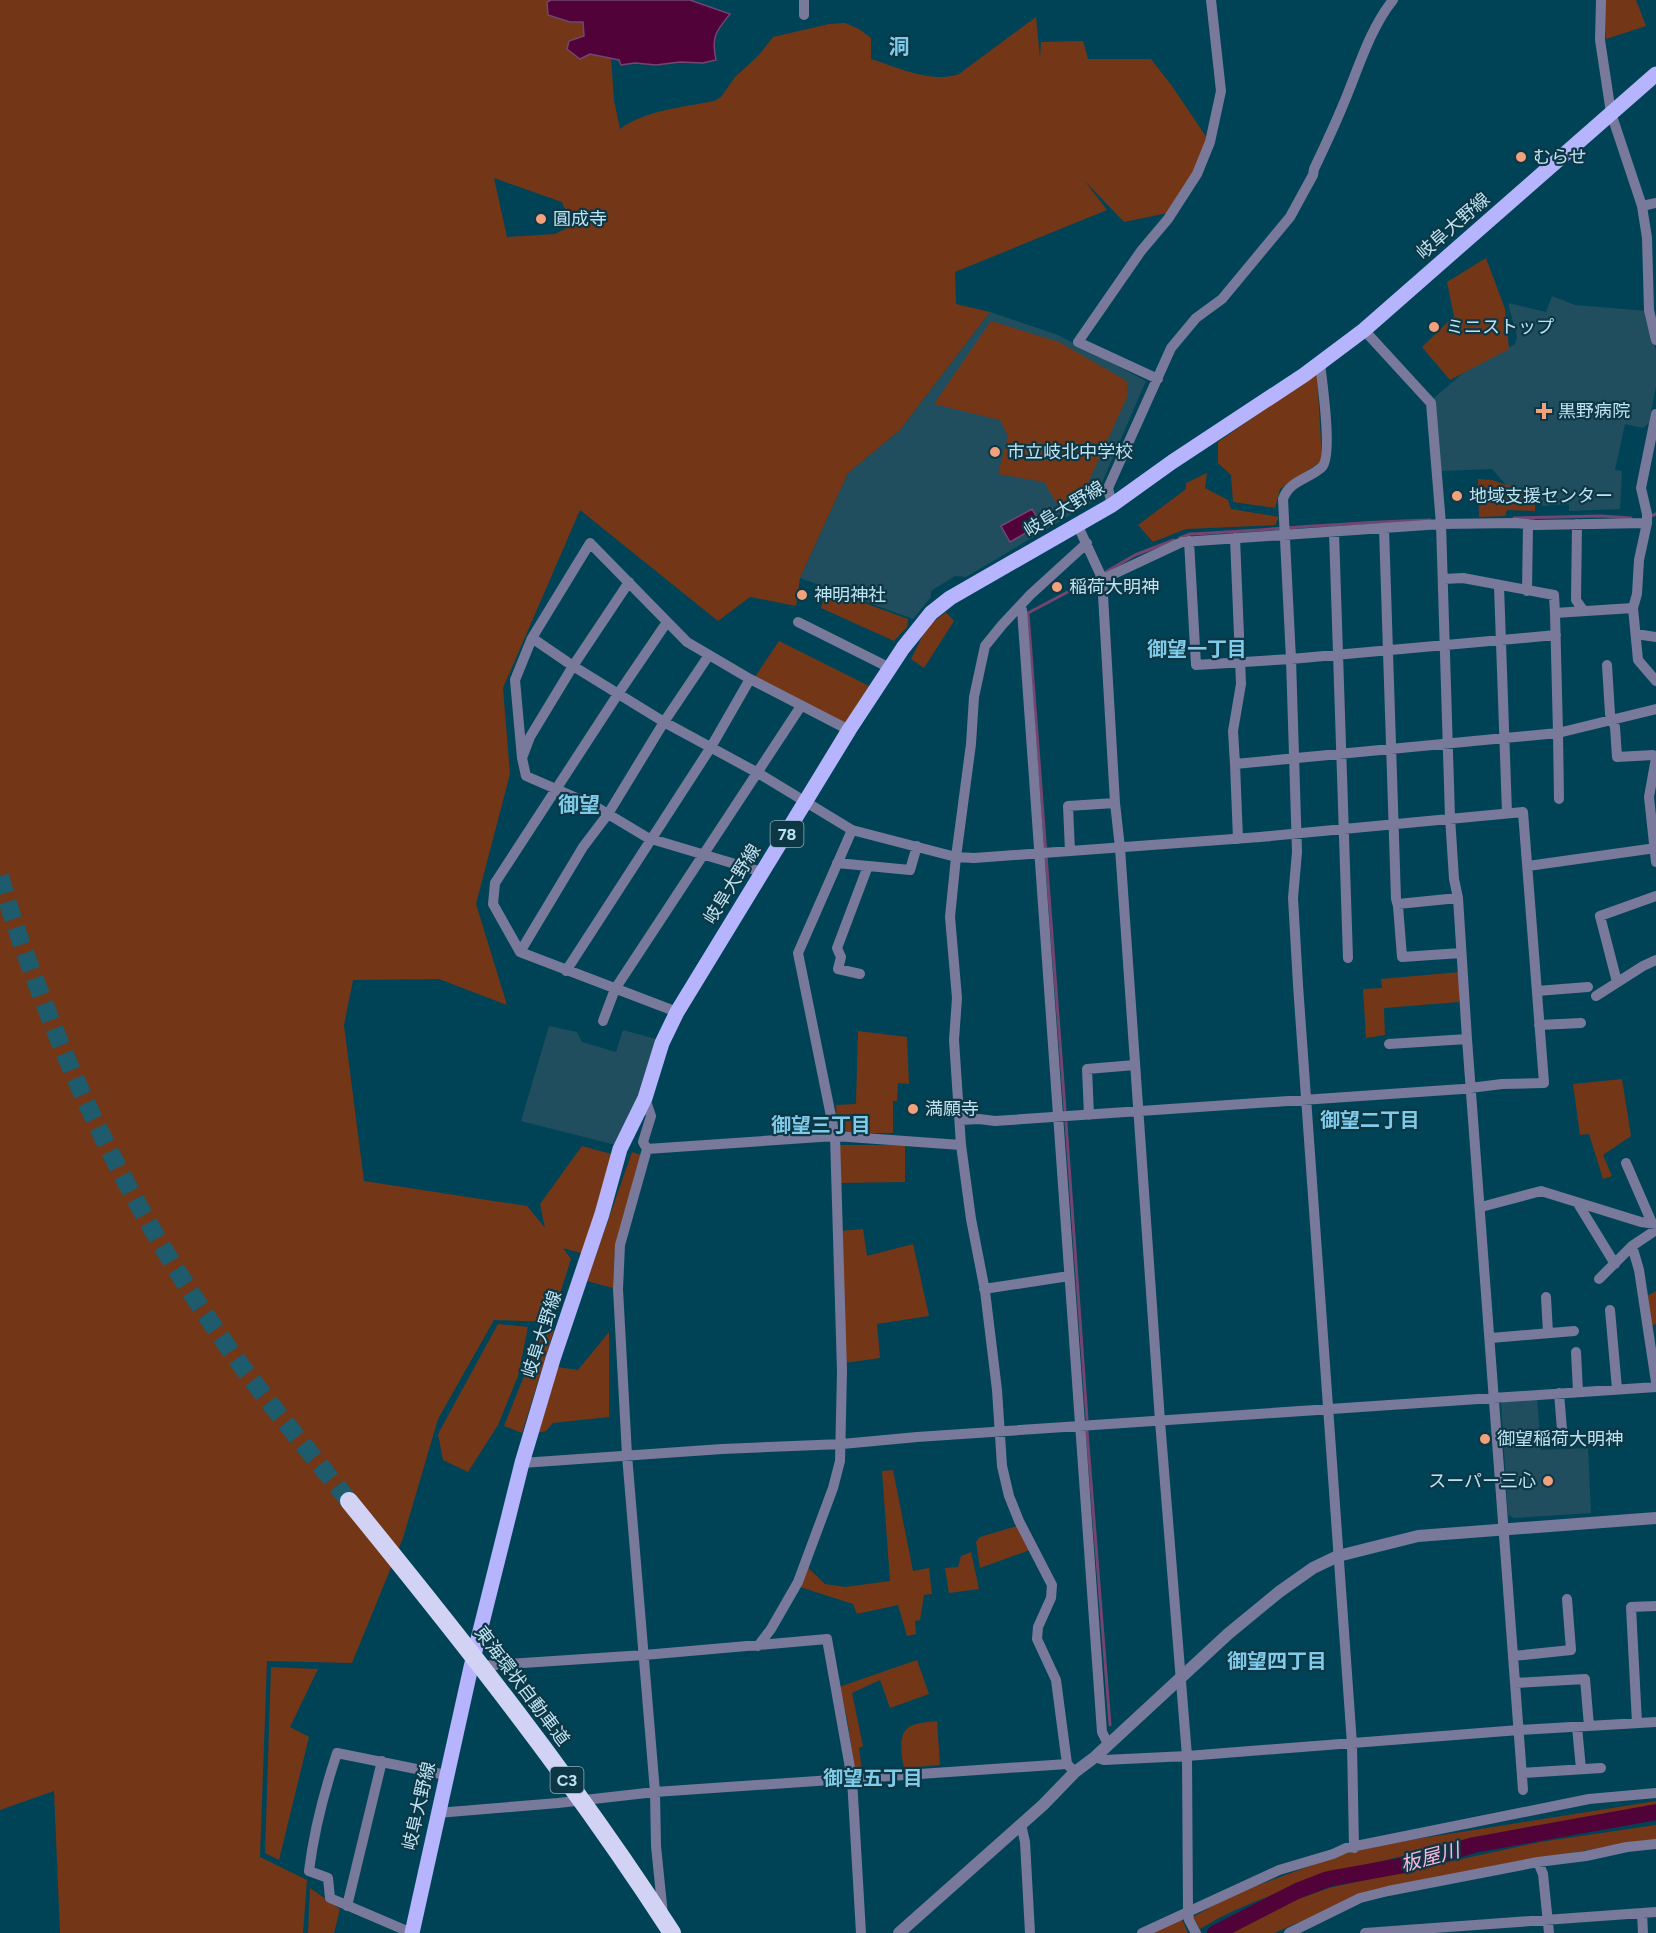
<svg xmlns="http://www.w3.org/2000/svg" width="1656" height="1933" font-family="Figtree,'Noto Sans JP',sans-serif">
  <style>
    .built { fill: #204e5e }
    .green { fill: #733718; fill-rule: evenodd }
    .water { fill: #510339; stroke: #724670; stroke-width: 1.5 }
    .lines { fill: none; stroke-linecap: round; stroke-linejoin: round }
    .stream { stroke: #724670; stroke-width: 3 }
    .river { stroke: #510339; stroke-width: 16 }
    .motorway-tunnel { stroke: #1d5b6d; stroke-width: 18; stroke-dasharray: 18 9; stroke-linecap: butt }
    .minor { stroke: #79799c; stroke-width: 10 }
    .tertiary { stroke: #79799c; stroke-width: 12 }
    .primary { stroke: #b6b4fc; stroke-width: 15 }
    .motorway { stroke: #d2d2f5; stroke-width: 18 }
    .poi-dot { fill: #f1a17c; stroke: #0d3745; stroke-width: 2 }
    .labels { text-anchor: middle; stroke-width: 4.5; stroke-linejoin: round; paint-order: stroke }
    .shield { fill: #0d3745; stroke: #8aafbd; stroke-width: 1.5 }
    .shield-label { font-size: 16px; font-weight: bold; fill: #bfe2f1 }
    .poi-label { font-size: 18px; fill: #bfe2f1; stroke: #0d3745; text-anchor: start }
    .street-label { font-size: 18px; fill: #bfe2f1; stroke: #0d3745 }
    .neighbourhood-label { font-size: 20px; font-weight: bold; fill: #80cbe9; stroke: #0d3745 }
    .water-label { font-size: 20px; font-style: italic; fill: #fab7db; stroke: #0d3745 }
    .quarter-label { font-size: 21px; font-weight: bold; fill: #80cbe9; stroke: #0d3745 }
  </style>
  <rect width="100%" height="100%" fill="#004356"/>
  <path class="built" d="M1552,296L1575,305L1647,311L1656,351V386L1649,423L1643,428L1625,424L1615,470L1622,471L1620,509L1569,511V504L1542,506L1540,496L1507,486L1492,469L1441,471L1434,398L1463,373L1515,344L1517,336L1508,303L1546,312Z
    M990,312L1058,335L1146,381L1094,501L966,577L955,576L931,591V597L913,619L800,578L848,473L900,430Z
    M549,1026L577,1032L582,1042L616,1052L623,1030L660,1040L620,1146L521,1121Z
    M1537,1397L1541,1450L1588,1448L1591,1513L1514,1518L1508,1515L1501,1403L1503,1400Z"/>
  <path class="green" d="M0,0H551L547,2L570,22H583L584,36L590,54L611,58L614,100L620,129C646,110 684,107 714,101L721,97L735,77L758,56L773,37L829,24L845,23L859,29L871,38V59C897,67 932,84 959,74L1036,17L1040,58L1041,42L1083,41L1088,59H1151L1172,86L1207,138L1201,158L1172,212L1124,222L1084,180L1107,210L955,272L956,304L990,312L900,430L848,473L800,578L796,606L750,597L718,621L580,510L503,688L510,774L476,904L507,1005L439,979L353,980L344,1025L364,1181L527,1206L545,1228L540,1204L582,1146L615,1155L584,1254L563,1248L571,1259L551,1322L494,1320L438,1419L403,1538L352,1663L267,1661L260,1857L307,1880L303,1933H60L54,1791L0,1810ZM494,178L562,202L571,226L555,234L507,237Z
    M1604,0H1636L1646,26L1606,39Z
    M1486,258L1505,309L1509,349L1450,380L1422,347L1454,316L1447,282Z
    M991,321L1059,342L1127,381L1128,395L1082,496L1060,509L1044,482L998,474L1008,436L1000,420L934,404Z
    M1317,373L1322,461L1280,489L1275,508L1233,502L1231,475L1218,463V442Z
    M1207,473L1205,488L1228,500L1231,509L1279,517L1275,525L1186,529L1153,542L1138,525L1186,489V483Z
    M1478,479L1492,480L1535,495V511L1507,510L1505,516L1479,517Z
    M826,589L908,619L907,627L894,641L821,608Z
    M946,612L954,621L924,668L911,659L927,627Z
    M779,641L869,686L844,725L755,677Z
    M1460,972L1459,1002L1384,1008L1385,1035L1366,1038L1363,989L1382,988L1381,979Z
    M858,1031L907,1037L909,1084L898,1083L897,1101H893V1133H844L837,1127L836,1105L856,1104Z
    M1622,1079L1631,1136L1603,1155L1612,1176L1603,1179L1589,1134L1580,1135L1573,1084Z
    M838,1145H905V1182L838,1183Z
    M632,1152L641,1155L615,1249L613,1288L587,1281Z
    M863,1229L867,1256L913,1244L929,1316L877,1324L880,1358L844,1363L841,1231Z
    M1656,1291V1324L1649,1326L1647,1296Z
    M498,1324L528,1327L518,1376L498,1425L468,1472L443,1460L438,1434Z
    M543,1329L554,1330L522,1433L504,1426Z
    M609,1332V1417L553,1423L546,1431L537,1433L557,1367L578,1370Z
    M893,1470L913,1571L929,1568L932,1594L924,1595L920,1620L915,1621L916,1634L907,1636L898,1605L857,1614L853,1604L800,1587L806,1566L825,1584L845,1587L890,1581L882,1471Z
    M1017,1526L1030,1550L980,1568L976,1542L980,1537Z
    M971,1552L979,1589L949,1593L945,1568L958,1567L961,1556Z
    M917,1660L929,1694L890,1708L880,1680L852,1693L863,1746L859,1748L862,1770L855,1771L847,1718L839,1687Z
    M271,1667L318,1669L290,1727L309,1737L279,1860L265,1853Z
    M937,1721L940,1765L904,1768C902,1757 897,1735 909,1727C915,1723 929,1722 937,1721Z
    M1656,1801V1808C1539,1828 1421,1845 1308,1883C1271,1895 1233,1908 1200,1929L1193,1917L1232,1895L1342,1854L1404,1841Z
    M1656,1825V1842L1625,1844L1539,1858L1363,1895L1274,1933H1230L1282,1905L1329,1888L1540,1842Z
    M310,1888L340,1909L334,1933H308Z
    M1181,1917L1188,1933H1148Z"/>
  <path class="water" d="M551,0H690L730,14C716,31 711,37 716,60L703,63L680,62L656,65L635,63L621,65L619,60L590,54L580,59L567,49L569,41L584,36L583,22H570L548,15L547,2Z
    M1032,509L1041,524L1010,542L1001,526Z"/>
  <g class="lines">
    <path class="stream" d="M1649,517L1656,514
      M1514,518L1601,516L1631,518
      M1180,538L1190,534C1270,530 1350,522 1430,520
      M1104,573L1135,555L1174,540
      M1065,1110L1028,613L1098,576
      M1066,1123L1087,1419
      M1087,1431L1110,1725"/>
    <path class="river" d="M1215,1933L1297,1891L1328,1879L1405,1865L1474,1845L1656,1812"/>
    <path class="motorway-tunnel" d="M0,876C11,916 25,954 40,992C86,1114 146,1230 221,1337C260,1394 306,1447 349,1501"/>
    <path class="minor" d="M804,0V15
      M1601,0L1600,40L1611,113L1642,206L1647,238L1649,310L1656,340
      M1642,206L1656,203
      M1364,330L1431,403L1441,524L1450,817L1454,879L1458,898L1467,1039L1523,1790
      M1320,363C1322,381 1333,456 1322,467C1309,479 1290,480 1283,499L1291,659L1297,852L1293,898L1298,985L1352,1744L1354,1848
      M1158,379L1078,342L1141,251L1168,219L1197,174L1210,142L1221,91L1211,0
      M1112,505L1108,488L1171,348L1196,318L1222,299L1290,217L1313,175L1314,169C1324,148 1334,127 1343,105C1358,70 1369,30 1393,0
      M1577,524L1576,600L1583,610
      M1078,526L1102,578L1115,803L1120,848L1160,1421L1187,1756L1188,1911L1189,1920L1196,1933
      M1384,528L1396,899L1398,906L1402,957L1461,953
      M1334,532L1348,958
      M1235,538L1241,684L1233,731L1235,764L1558,733L1555,613L1633,608L1637,594L1639,560L1647,523V514L1641,488L1656,414
      M1189,541L1196,665L1291,659L1556,635
      M1443,579L1463,578L1554,595L1555,613
      M1101,580L1182,542L1441,524L1516,523L1536,525L1647,523
      M629,582L573,666L530,737L522,758L526,776L593,805L648,838L762,872
      M1499,586L1507,813
      M1527,591L1528,524
      M1019,607L1022,610L1102,1732L1108,1744
      M1633,608L1638,660L1656,681
      M798,622L890,668
      M1636,634L1656,637
      M532,638L573,666L664,722L758,773L852,830L956,857L974,858L1260,837L1523,812L1544,1083L1502,1084L1462,1089L995,1121L979,1119L960,1120
      M1607,665L1610,714L1615,727L1617,757L1653,755L1656,758L1649,797L1656,862
      M522,758L515,680L532,638L590,543L687,642L750,679L849,730
      M1235,764L1238,839
      M1559,799L1558,733L1656,709
      M1070,851L1068,806L1115,803
      M837,863L910,870L917,846
      M1528,866L1656,848
      M1398,904L1458,898
      M520,952L493,904L495,883L618,694L667,622
      M566,971L711,747L750,679
      M860,974L838,969L841,957L837,948L868,866
      M1617,982L1600,916L1656,896
      M1537,991L1588,987
      M1596,996L1643,966L1656,960
      M677,1012L520,952L583,847L608,814L664,722L709,655
      M603,1021L615,989L801,706
      M1539,1025L1581,1023
      M1389,1044L1467,1039
      M645,1098L651,1116L643,1142L647,1149L835,1136L961,1145
      M1089,1115L1087,1069L1135,1065
      M647,1149L620,1245L618,1289L627,1455L655,1792L656,1846L663,1915
      M1626,1163L1652,1223
      M1577,1202L1615,1264
      M1481,1207L1541,1191L1641,1222L1656,1224
      M1656,1230L1632,1246L1639,1270L1656,1382
      M1599,1279L1632,1246
      M984,1289L1069,1276
      M1546,1297L1548,1333
      M1610,1310L1617,1389
      M1491,1338L1574,1331
      M1576,1352L1578,1392
      M1559,1393L1563,1442
      M522,1463L722,1449L842,1444L917,1437L1656,1387
      M758,1646L771,1629L798,1582L833,1488L840,1461L842,1371L835,1136L798,953L852,830
      M1513,1656L1571,1650L1567,1599
      M479,1666L644,1655L827,1639L852,1779L861,1933
      M1515,1683L1585,1679L1589,1726
      M1637,1723L1631,1607L1656,1606
      M1577,1727L1581,1769
      M1095,1757L1104,1760L1187,1756L1519,1730L1656,1722
      M1075,1772L1067,1764L1056,1680L1037,1639L1038,1627L1051,1598L1052,1585L1019,1521L1009,1496L1002,1466L997,1390L985,1291L971,1219L961,1145L954,1040L957,998L950,917L956,857L971,744L974,697L985,646L1002,625L1030,595L1087,543
      M1522,1773L1601,1768
      M437,1813L558,1803L655,1792L1067,1764
      M1021,1824L1025,1842L1030,1933
      M1538,1862L1543,1874L1549,1933
      M347,1906L382,1761
      M1642,1913L1643,1933
      M412,1933L330,1898L328,1878L309,1871C314,1830 324,1792 337,1753L446,1775
      M1142,1933L1279,1870L1333,1854L1346,1848L1589,1799L1656,1793
      M1289,1933L1360,1898L1388,1891L1538,1862L1586,1856L1627,1847L1656,1844
      M1365,1933L1656,1912"/>
    <path class="tertiary" d="M899,1933L1043,1805L1075,1772L1095,1757L1228,1634L1279,1592L1313,1568L1338,1556L1418,1536L1656,1518"/>
    <path class="primary" d="M412,1933L471,1667L522,1463L553,1359L602,1214L620,1149L645,1098L662,1043L677,1012L849,730L903,648L931,613L950,598L1112,505L1172,462L1304,375L1364,330L1656,74"/>
    <path class="motorway" d="M349,1501C463,1641 574,1781 672,1933"/>
  </g>
  <g class="poi-dot">
    <circle cx="1521" cy="157" r="6"/>
    <circle cx="541" cy="219" r="6"/>
    <circle cx="1434" cy="327" r="6"/>
    <path d="M1541 402h6v6h6v6h-6v6h-6v-6h-6v-6h6z"/>
    <circle cx="995" cy="452" r="6"/>
    <circle cx="1457" cy="496" r="6"/>
    <circle cx="1057" cy="587" r="6"/>
    <circle cx="802" cy="595" r="6"/>
    <circle cx="913" cy="1109" r="6"/>
    <circle cx="1485" cy="1439" r="6"/>
    <circle cx="1548" cy="1481" r="6"/>
  </g>
  <g class="labels">
    <g class="shield">
      <rect x="770.5" y="821" width="33" height="26" rx="4.5"/>
      <rect x="550.5" y="1767" width="33" height="26" rx="4.5"/>
    </g>
    <g class="shield-label">
      <text x="787" y="840">78</text>
      <text x="567" y="1786">C3</text>
    </g>
    <g class="poi-label">
      <text x="1533" y="163">むらせ</text>
      <text x="553" y="225">圓成寺</text>
      <text x="1446" y="333">ミニストップ</text>
      <text x="1558" y="417">黒野病院</text>
      <text x="1007" y="458">市立岐北中学校</text>
      <text x="1469" y="502">地域支援センター</text>
      <text x="1069" y="593">稲荷大明神</text>
      <text x="814" y="601">神明神社</text>
      <text x="925" y="1115">満願寺</text>
      <text x="1497" y="1445">御望稲荷大明神</text>
      <text x="1536" y="1487" text-anchor="end">スーパー三心</text>
    </g>
    <g class="street-label">
      <text transform="translate(1453 226) rotate(-41)" y="6">岐阜大野線</text>
      <text transform="translate(1064 509) rotate(-31)" y="6">岐阜大野線</text>
      <text transform="translate(732 884) rotate(-58)" y="6">岐阜大野線</text>
      <text transform="translate(542 1334) rotate(-72)" y="6">岐阜大野線</text>
      <text transform="translate(522 1686) rotate(53)" y="6">東海環状自動車道</text>
      <text transform="translate(419 1806) rotate(-77)" y="6">岐阜大野線</text>
    </g>
    <g class="neighbourhood-label">
      <text x="1197" y="656">御望一丁目</text>
      <text x="1370" y="1127">御望二丁目</text>
      <text x="821" y="1132">御望三丁目</text>
      <text x="1277" y="1668">御望四丁目</text>
      <text x="873" y="1785">御望五丁目</text>
    </g>
    <g class="water-label">
      <text transform="translate(1430 1857) rotate(-15)" y="7">板屋川</text>
    </g>
    <g class="quarter-label">
      <text x="899" y="54">洞</text>
      <text x="579" y="812">御望</text>
    </g>
  </g>
</svg>
